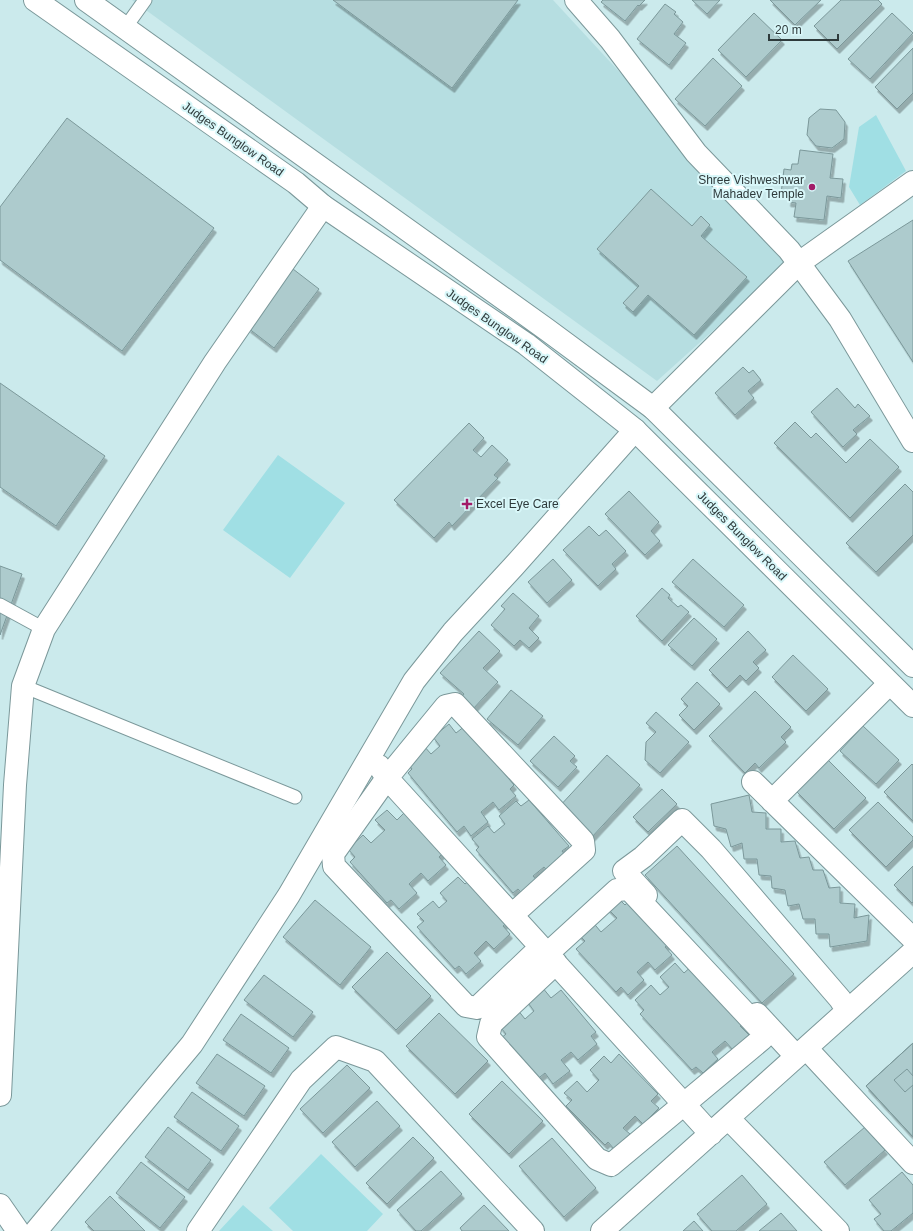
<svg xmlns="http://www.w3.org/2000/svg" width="913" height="1231" font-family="Helvetica,sans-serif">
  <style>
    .built { fill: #b6dee1 }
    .green { fill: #a0dfe4 }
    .building { fill: #adcbcd; stroke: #7b989a; filter: url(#shadow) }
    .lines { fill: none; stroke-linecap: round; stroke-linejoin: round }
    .service-casing { stroke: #7b989a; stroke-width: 15 }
    .minor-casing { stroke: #7b989a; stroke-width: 24 }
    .tertiary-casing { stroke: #7b989a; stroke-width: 24 }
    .secondary-casing { stroke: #7b989a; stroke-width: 24 }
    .service { stroke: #fff; stroke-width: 13 }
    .minor { stroke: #fff; stroke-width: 22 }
    .tertiary { stroke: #fff; stroke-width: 22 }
    .secondary { stroke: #fff; stroke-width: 22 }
    .poi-dot { fill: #a21c69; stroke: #d8f7f9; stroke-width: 1.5 }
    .labels { text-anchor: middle; stroke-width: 4; stroke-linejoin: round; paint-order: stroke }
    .street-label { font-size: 12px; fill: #2e3a3b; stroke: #d8f7f9 }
    .poi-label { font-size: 12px; fill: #2e3a3b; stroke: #d8f7f9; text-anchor: end }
  </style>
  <defs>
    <filter id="shadow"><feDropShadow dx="2.5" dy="4.5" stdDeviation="0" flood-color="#0004"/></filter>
  </defs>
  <rect width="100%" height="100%" fill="#cbeaec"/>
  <path class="built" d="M132,0H553L685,143L786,265L657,381Z"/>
  <path class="green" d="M876,115L906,171L860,205L849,187L859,127Z
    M278,455L345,503L290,578L223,530Z
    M321,1154L383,1214L367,1231H293L269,1208Z
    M243,1205L273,1231H219Z"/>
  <path class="building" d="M333,0H518L452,88Z
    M603,0H645L639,6L638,5L625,21L601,2Z
    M692,0H720L707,14Z
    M770,0H821L795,25Z
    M841,0H878L882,4L837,49L814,26Z
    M665,4L676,12L674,14L683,22L674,34L686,43L669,65L637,39Z
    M754,13L782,40L746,77L718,50Z
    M892,13L913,33L870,79L848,59Z
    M913,48V93L897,109L875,87Z
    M713,58L742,86L705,126L675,99Z
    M820,109L836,110L845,122L844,139L832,148L816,146L807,135L809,118Z
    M67,118L214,228L122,351L0,260V207Z
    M800,150L833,154L830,178L843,179L841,198L827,196L824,220L794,217L796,203L788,202L789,195L781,194L784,169L791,170L792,164H798Z
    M651,189L692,226L701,216L710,225L701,236L747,277L694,335L648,295L633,312L623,303L639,286L597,249Z
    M913,220V362L848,261Z
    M293,269L319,289L274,348L248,328Z
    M743,367L749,373L753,370L761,380L748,391L754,398L735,415L715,393Z
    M0,383L105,456L56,526L0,487Z
    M837,388L855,408L858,404L870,416L853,430L857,434L843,447L811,412Z
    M795,422L811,438L816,433L846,463L870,439L899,467L850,518L774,443Z
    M469,423L484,438L473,450L481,457L492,445L508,460L494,475L498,478L452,526L449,522L434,538L394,500Z
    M905,484L913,492V535L876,572L846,543Z
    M629,491L659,522L651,531L660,541L645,555L605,514Z
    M589,526L599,536L606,530L626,551L612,564L616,569L598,586L563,550Z
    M553,559L572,580L547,603L528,582Z
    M693,559L744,605L724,627L672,582Z
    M0,566L22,574L0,635Z
    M662,588L670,595L668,598L678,607L681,605L689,612L662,641L636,616Z
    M513,593L539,616L529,628L539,638L529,648L520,640L514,646L491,625L505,609L501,606Z
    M694,618L717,639L692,666L668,645Z
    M479,631L500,651L483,668L498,682L472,710L460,699L464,694L440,673Z
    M748,631L766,650L753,662L759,668L746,681L740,675L727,688L709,670Z
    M793,655L828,689L806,711L772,677Z
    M697,682L720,704L694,730L679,715L688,706L681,699Z
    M511,690L543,716L518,745L487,719Z
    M755,691L791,727L781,737L786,742L759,768L755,763L745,773L709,736Z
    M656,712L689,742L660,773L645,760L646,742L656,732L646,723Z
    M449,724L456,733L465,726L514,785L510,789L516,796L499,810L493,802L481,812L488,822L471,836L464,826L457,832L408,773L412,769L406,761L424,746L431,754L440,746L433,737Z
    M863,726L899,760L876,784L840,751Z
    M554,736L575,756L570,761L577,767L558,787L530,761Z
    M607,755L640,785L591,838L558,808Z
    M827,759L866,798L834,829L796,791Z
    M912,764L913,765V821L884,792Z
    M662,789L677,804L648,832L633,817Z
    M749,795L752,812L766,813V829H781V842L795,841L800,858L809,857L813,870H823L829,888L840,887V903L855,904L854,918L869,915L867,941L830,947L829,934H816L815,919H803L799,904L788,906L785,890L772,888L771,876L759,875L757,859H744L742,843L731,847L726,829L714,826L711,804Z
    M529,800L569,846L562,851L568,859L550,874L544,867L533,876L540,884L525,897L518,889L513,893L476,850L479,847L472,839L488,826L494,833L505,824L499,816L516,801L521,806Z
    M878,802L913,837V840L886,867L849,830Z
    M387,810L397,820L406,811L444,852L439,857L446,865L428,881L421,873L409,884L417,893L399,909L391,900L387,903L350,862L355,857L348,849L363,835L371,843L385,830L375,820Z
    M677,846L794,974L762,1003L645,875Z
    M913,866V902L912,903L894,885Z
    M458,877L465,884L472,878L510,920L503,926L510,934L494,949L486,941L474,953L481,961L466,974L459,966L455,969L417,927L424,921L417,914L433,901L439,908L447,901L440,893Z
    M617,897L625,905L633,897L673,940L665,947L672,955L655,970L648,962L637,972L644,980L628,995L621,987L616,992L576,949L585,941L577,933L591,920L601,932L617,918L606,907Z
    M315,900L371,947L340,985L283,937Z
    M387,952L431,996L396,1030L352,987Z
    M675,963L684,973L694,964L746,1020L740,1026L749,1035L733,1050L725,1041L712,1052L718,1059L703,1073L696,1067L692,1070L640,1014L644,1010L635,1000L651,985L660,995L669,987L660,977Z
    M264,975L313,1012L293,1037L244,1000Z
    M542,987L551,998L561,990L596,1032L591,1036L597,1044L578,1060L571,1052L561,1060L570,1071L553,1084L545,1073L535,1081L500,1039L506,1034L498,1024L517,1009L525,1019L534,1011L526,1000Z
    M439,1013L488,1061L455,1094L406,1046Z
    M241,1014L289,1048L271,1073L223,1040Z
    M913,1043V1076L907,1069L894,1080L905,1092L913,1085V1137L866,1086Z
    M913,1043V1137L866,1086Z
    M217,1054L265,1086L244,1116L196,1083Z
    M619,1054L658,1094L651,1101L659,1108L643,1124L635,1116L623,1128L630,1134L614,1149L608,1142L605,1145L566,1106L572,1100L564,1093L577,1081L587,1092L599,1080L590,1070L604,1056L611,1063Z
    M347,1065L370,1088L323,1133L300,1109Z
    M502,1081L543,1121L509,1154L469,1114Z
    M192,1092L239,1126L221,1151L174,1117Z
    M377,1101L400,1126L355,1167L332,1142Z
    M168,1127L211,1160L188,1190L145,1157Z
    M865,1127L885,1150L845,1185L824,1162Z
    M413,1137L434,1158L387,1204L366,1183Z
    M552,1138L596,1188L564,1217L519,1166Z
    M141,1162L185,1197L160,1228L116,1193Z
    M441,1171L462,1194L421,1231H416L397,1210Z
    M902,1172L913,1185V1213L891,1231H884L874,1219L881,1214L869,1200Z
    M742,1175L767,1204L736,1231H712L697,1214Z
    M110,1196L145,1231H94L85,1222Z
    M484,1205L509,1231H462L460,1228Z
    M781,1213L797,1231H759Z
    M694,1221L703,1231H683Z"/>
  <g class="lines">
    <g class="service-casing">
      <path id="service" d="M125,28L145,0
        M0,605L44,629
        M23,686L295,797"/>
    </g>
    <g class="minor-casing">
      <path id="minor" d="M653,408L799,263L913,182
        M379,766L387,778L711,1134
        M753,782L913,939
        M772,801L889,684
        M646,895L624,871L643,857L682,820L711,849L840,999L847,1010
        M512,915L584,850L583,841L455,704L446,706L387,778L333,854L334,866L466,1006L477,1008L541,947
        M547,954L617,890L629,889L761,1030L762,1039L611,1165L597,1159L488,1037L491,1024L556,963
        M757,1014L796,1056
        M806,1048L913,1163
        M0,1095L15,785L23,686L44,629L215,362L323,206
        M728,1118L838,1231
        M0,1205L18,1231
        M198,1231L301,1080L336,1047L375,1061L533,1231
        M602,1231L913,952"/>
    </g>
    <g class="tertiary-casing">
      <path id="tertiary" d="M576,0L610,39L696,153L789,250L840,319L913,441
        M36,1231L192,1044L289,895L414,681L453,632L514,566L635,430"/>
    </g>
    <g class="secondary-casing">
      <path id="secondary" d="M35,0L296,183L323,206L526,344L635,430L913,706
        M86,0L546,329L653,408L913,666"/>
    </g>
    <use href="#service" class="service"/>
    <use href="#minor" class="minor"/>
    <use href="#tertiary" class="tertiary"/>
    <use href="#secondary" class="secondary"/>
  </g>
  <g class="poi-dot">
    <circle cx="812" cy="187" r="4"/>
    <path d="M465 498h4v4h4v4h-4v4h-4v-4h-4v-4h4z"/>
  </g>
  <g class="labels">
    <g class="street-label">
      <text transform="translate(233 139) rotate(35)" y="4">Judges Bunglow Road</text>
      <text transform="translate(497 326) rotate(35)" y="4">Judges Bunglow Road</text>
      <text transform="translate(742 536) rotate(45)" y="4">Judges Bunglow Road</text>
    </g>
    <g class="poi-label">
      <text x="804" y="184">Shree Vishweshwar<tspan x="804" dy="14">Mahadev Temple</tspan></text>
      <text x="476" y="508" text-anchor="start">Excel Eye Care</text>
    </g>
  </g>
  <path d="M769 34v6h69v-6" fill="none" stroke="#2e3a3b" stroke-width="2"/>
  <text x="775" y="34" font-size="12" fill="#2e3a3b" stroke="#d8f7f9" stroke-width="3" paint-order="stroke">20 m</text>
</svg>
